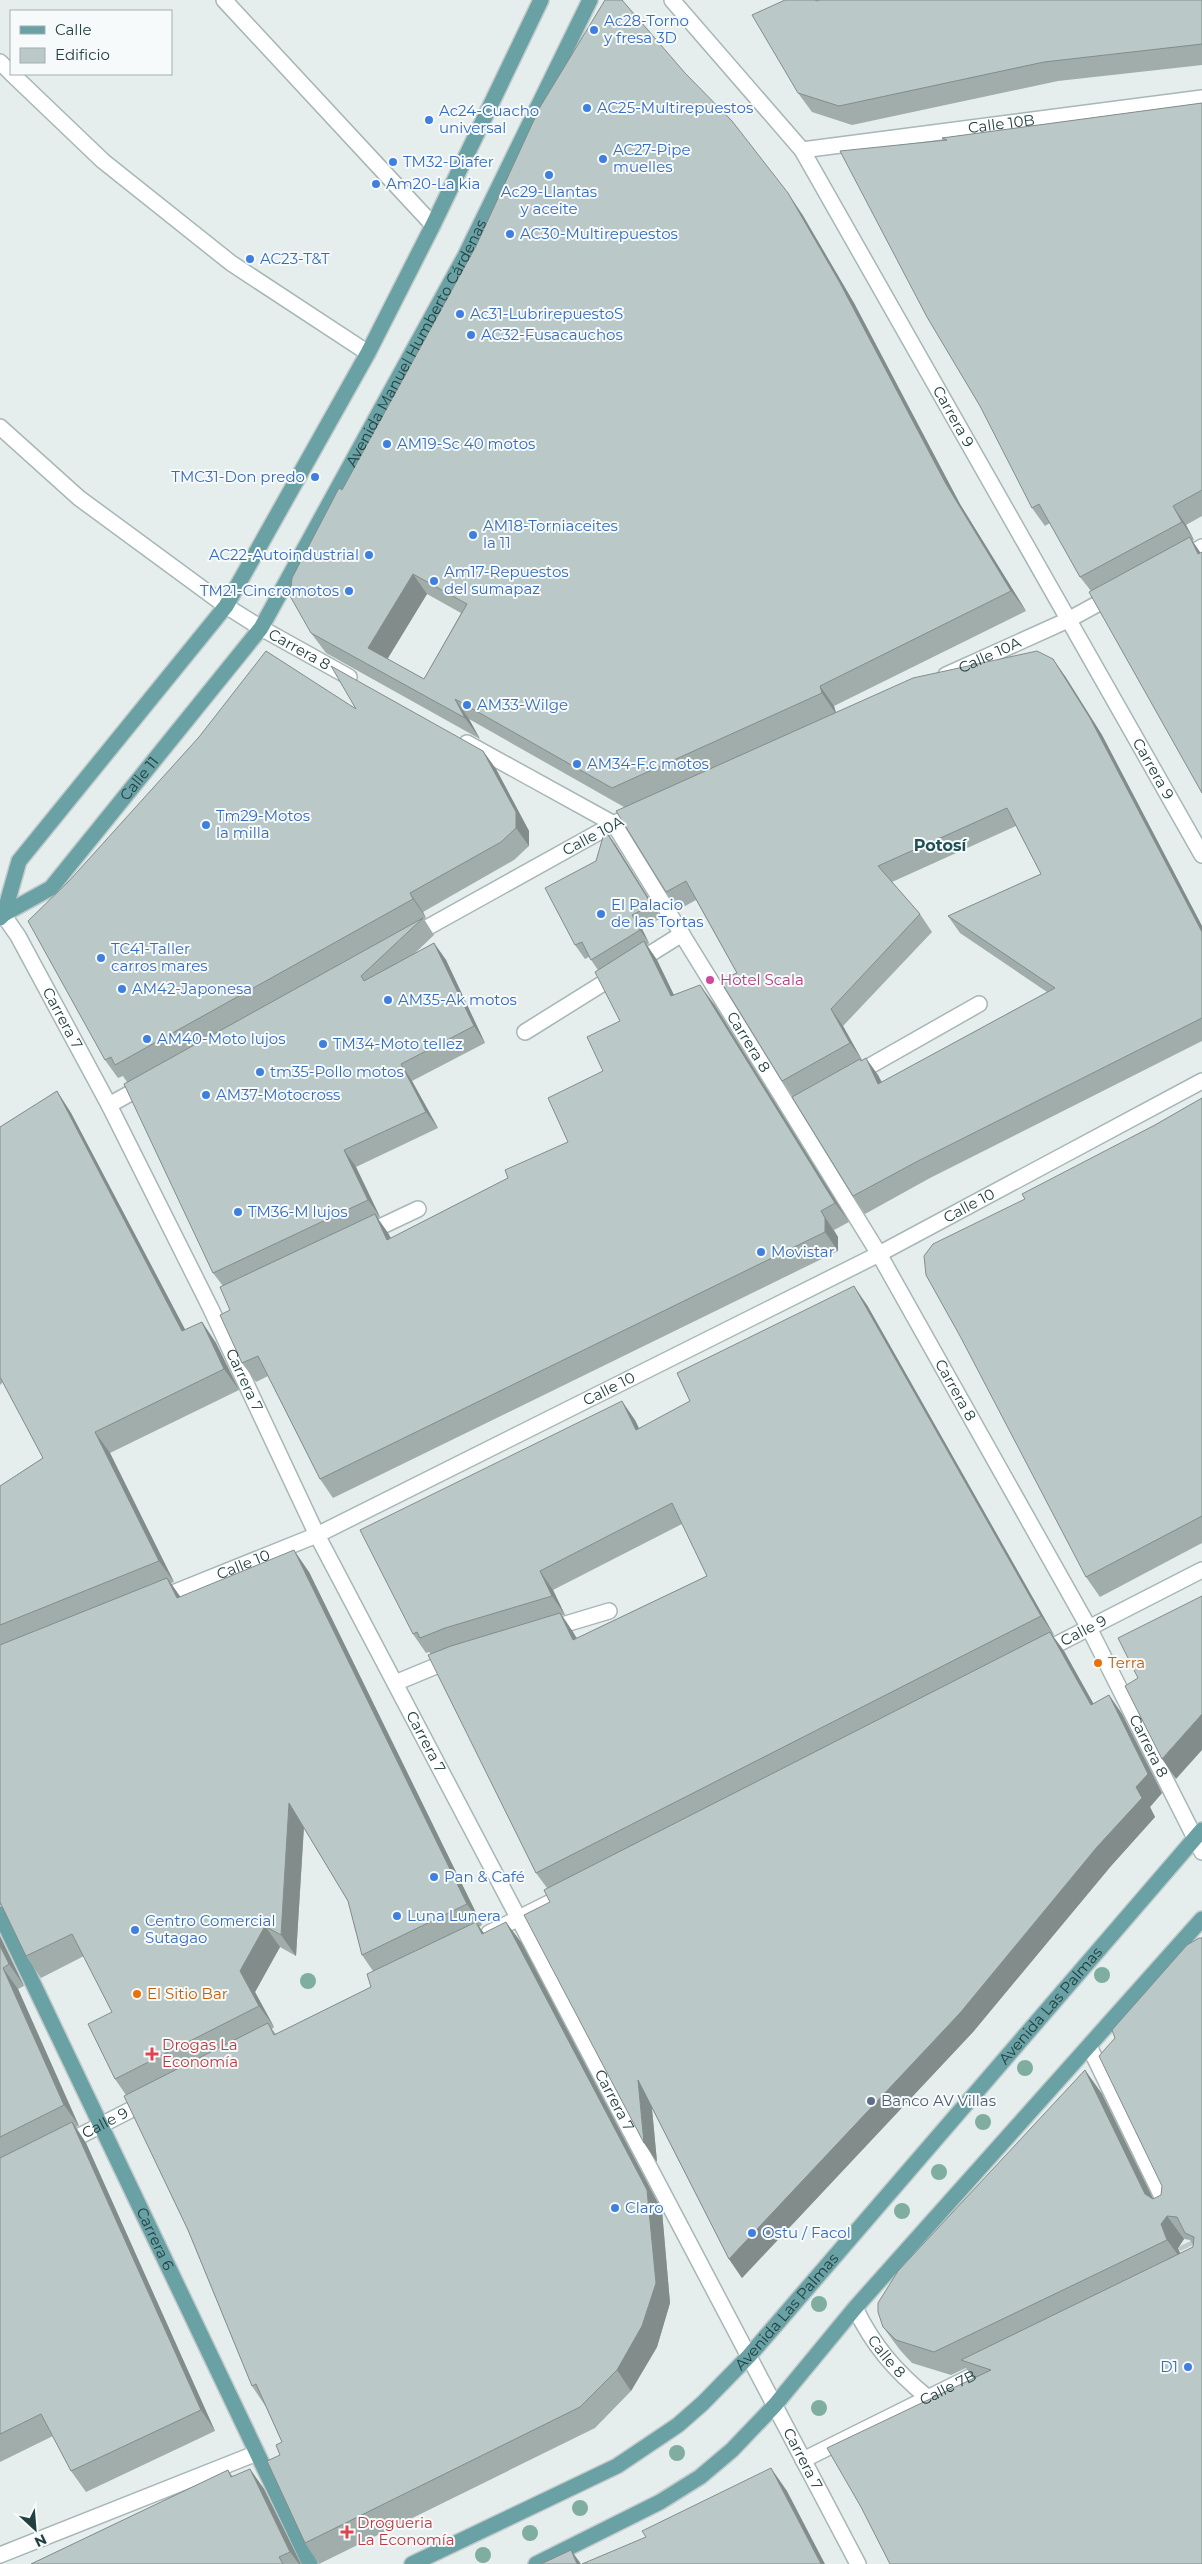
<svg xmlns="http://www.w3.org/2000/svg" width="1202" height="2564" font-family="Montserrat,sans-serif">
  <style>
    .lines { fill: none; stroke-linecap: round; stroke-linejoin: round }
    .minor-tunnel { stroke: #becbcb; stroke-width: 15; stroke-dasharray: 15 8; stroke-linecap: butt }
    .minor-casing { stroke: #a7b6b6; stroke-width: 18 }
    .major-casing { stroke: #c1caca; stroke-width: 18 }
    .minor { stroke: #fff; stroke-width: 15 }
    .major { stroke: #69a1a5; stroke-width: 15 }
    .tree { fill: #7faea1 }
    .wall { fill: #a0adab; fill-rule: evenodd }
    .shaded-wall { fill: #828d8b }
    .building { fill: #bac9c7; stroke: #828d8b; fill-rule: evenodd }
    .shop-dot { fill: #3f7fe0; stroke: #f6fafa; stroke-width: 2 }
    .hotel-dot { fill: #d1479c; stroke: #f6fafa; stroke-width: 2 }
    .food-dot { fill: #e8710a; stroke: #f6fafa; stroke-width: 2 }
    .health-dot { fill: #e0444e; stroke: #f6fafa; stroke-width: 2 }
    .service-dot { fill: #5c6f8a; stroke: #f6fafa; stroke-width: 2 }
    .labels { text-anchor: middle; stroke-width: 4; stroke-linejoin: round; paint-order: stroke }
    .shop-label { font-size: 15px; fill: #366cbe; stroke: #f6fafa; text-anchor: start }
    .street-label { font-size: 15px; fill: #234041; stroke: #f6fafa }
    .hotel-label { font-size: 15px; fill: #b23c85; stroke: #f6fafa; text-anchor: start }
    .food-label { font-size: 15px; fill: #c56008; stroke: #f6fafa; text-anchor: start }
    .health-label { font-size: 15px; fill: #be3a42; stroke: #f6fafa; text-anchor: start }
    .service-label { font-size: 15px; fill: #4e5e75; stroke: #f6fafa; text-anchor: start }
    .neighbourhood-label { font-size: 16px; font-weight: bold; fill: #1e5054; stroke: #f6fafa }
  </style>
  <rect width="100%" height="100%" fill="#e5eeed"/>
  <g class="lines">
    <path class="minor-tunnel" d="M1175,2223L1187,2248"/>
    <g class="minor-casing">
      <g id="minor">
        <path d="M224,0L433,225"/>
        <path id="s1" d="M672,0L802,150L1202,855"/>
        <path d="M0,62L11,73"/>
        <path d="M12,74L103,161L231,263L368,353"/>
        <path id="s2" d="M802,150L1202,98"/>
        <path id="s3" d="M0,427L79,498L226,606L261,628L349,677"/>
        <path d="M1181,559L1202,547"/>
        <path id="s4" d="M946,675L1068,620L1112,596"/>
        <path id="s5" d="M467,743L614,824L879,1254L1089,1628L1202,1852"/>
        <path id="s6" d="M0,910L18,936L109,1105L210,1307L317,1535L858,2564"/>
        <path d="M412,936L619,821"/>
        <path d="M525,1032L682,934"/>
        <path d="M854,1075L979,1004"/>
        <path d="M109,1105L147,1084"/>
        <path d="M365,1234L418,1209"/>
        <path id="s7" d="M158,1599L317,1535L879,1254L1202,1081"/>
        <path d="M549,1629L609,1611"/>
        <path id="s8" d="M1040,1653L1202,1570"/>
        <path d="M395,1683L453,1659"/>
        <path d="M489,1933L567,1894"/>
        <path d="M1089,2046L1170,2213"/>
        <path id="s9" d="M64,2144L148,2101"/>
        <path id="s10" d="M855,2308C873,2345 895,2371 927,2397"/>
        <path id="s11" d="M803,2460L990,2367"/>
        <path d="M0,2555L257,2453"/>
      </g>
    </g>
    <g class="major-casing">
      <g id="major">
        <path d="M4,914L19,861L226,606L368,353L433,225L541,0"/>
        <path id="s12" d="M0,918L4,914L51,888L261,628L465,256L590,0"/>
        <path id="s13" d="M0,1914L310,2564"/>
        <path id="s14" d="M412,2564L617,2466L678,2425L703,2403L749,2356L1202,1830"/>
        <path d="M536,2564L660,2502L700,2477L732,2450L775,2405L855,2308L1202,1919"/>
      </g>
    </g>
    <use href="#minor" class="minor"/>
    <use href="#major" class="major"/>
  </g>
  <g class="tree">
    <circle cx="1102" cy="1975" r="8"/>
    <circle cx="308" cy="1981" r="8"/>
    <circle cx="1025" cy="2068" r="8"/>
    <circle cx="983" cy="2122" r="8"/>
    <circle cx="939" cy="2172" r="8"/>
    <circle cx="902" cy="2211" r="8"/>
    <circle cx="819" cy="2304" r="8"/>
    <circle cx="819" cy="2408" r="8"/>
    <circle cx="677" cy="2453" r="8"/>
    <circle cx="580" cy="2508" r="8"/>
    <circle cx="530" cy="2533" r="8"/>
    <circle cx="483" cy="2555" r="8"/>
  </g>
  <path class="wall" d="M1202,0V65L1058,81L852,125L812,112L798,93L817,1Z
    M1202,103V516L1186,525L1194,540L1091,591L1080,577L1050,523L1045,526L1032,508L943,140L942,138Z
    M802,214L854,303L960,504L1026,611L834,706L836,712L1065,676L1102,735L1202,926V1041L930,1178L865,1214L853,1196L793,1097L782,1081L737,973L696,900L678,910L666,892L624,807L469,719L480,739L326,653L311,633L342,490ZM427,594L461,613L424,679L387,659ZM1016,826L1041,874L948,916L960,933L1047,992L882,1082L878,1075L861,1061L862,1060L843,1026L932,932L920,914L892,882Z
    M356,709L483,751L496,769L529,831V846L514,860L423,912L426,918L424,919L434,935L414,954L434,943L446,960L485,1043L412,1081L438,1128L356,1167L380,1217L377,1218L388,1233L391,1238L508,1178L568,1142L603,1071L620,1021L598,970L589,957L585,959L575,945L596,861L605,830L615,844L661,918L642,929L649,943L647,945L657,960L674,995L714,1004L849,1222L834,1230L838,1237V1251L333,1498L320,1479L268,1376L256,1382L242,1363L230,1310L223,1286L213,1273L127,1082L123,1076L118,1078L105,1060Z
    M57,1091L71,1113L185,1330L202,1322L216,1343L239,1390L110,1453L174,1582L171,1583L180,1597L309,1572L482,1925L479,1927L484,1933L521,1942L662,2211L670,2303L657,2347L631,2391L595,2428L319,2564L305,2543L280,2455L282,2442L266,2407L252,2386L188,2230L126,2095L115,2079L112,2012L84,1956L41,1978L26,1956L2,1905H0V1486L43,1458L3,1382L0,1385V1127ZM304,1828L348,1901L362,1955L373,1971L371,1987L276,2034L272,2029L274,2027L255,1992L280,1947L296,1956Z
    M1202,1098V1543L1100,1597L1086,1577L1025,1199Z
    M867,1305L1054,1635L1053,1636L1064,1651L1093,1704L1109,1695L1122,1714L1162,1793L1150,1807L1155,1817L1111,1866L973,2032L742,2278L729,2259L652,2108L657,2162L644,2143L550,1902L547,1888L536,1873L431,1654L429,1652L426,1653L413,1634L635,1420L639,1429ZM682,1524L707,1576L577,1638L573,1632L562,1615H565L553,1590Z
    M0,1936L24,1986L18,1989L79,2126L76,2127L86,2143L215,2431L86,2492L71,2471L53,2436L0,2462Z
    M1202,1938V2564L973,2378L966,2368L951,2375L912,2363L900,2350L883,2327L1085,2070L1102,2094L1153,2199L1161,2195L1162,2186L1115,2038ZM1184,2239L1190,2240L1193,2245V2247L1180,2254L1178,2248Z
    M250,2469L264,2489L301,2564H31L228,2470L233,2477Z"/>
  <path class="shaded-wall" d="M788,193L802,214L854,303L960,504L1026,611L1011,591L946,484Z
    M1173,506L1186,525L1194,540L1182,522Z
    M1190,537L1202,555L1198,554Z
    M413,574L427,594L382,668L368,648Z
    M1053,659L1065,676L1102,735L1202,926V932Z
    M820,686L834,706L836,714L822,693Z
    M455,699L469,719L480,739L465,718Z
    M483,751L496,769L529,831V846L516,828Z
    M605,830L615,844L661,918L652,905Z
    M410,893L423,912L426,918L413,899Z
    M632,915L642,929L649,943L640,930Z
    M644,941L657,960L684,1016L671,996Z
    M434,943L446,960L485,1043L474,1026Z
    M700,985L714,1004L849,1222L835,1203Z
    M831,1009L843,1026L862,1060L850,1043Z
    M866,1058L878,1075L890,1101L878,1084Z
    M401,1064L412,1081L438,1128L426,1112Z
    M57,1091L71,1113L197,1352L182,1331Z
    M344,1150L356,1167L380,1217L368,1200Z
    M821,1211L838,1237V1251L825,1232Z
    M375,1214L388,1233L401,1259L387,1240Z
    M854,1286L867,1305L1054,1635L1041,1616Z
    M202,1322L216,1343L239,1390L224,1369Z
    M622,1401L635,1420L649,1449L636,1430Z
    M95,1432L110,1453L174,1582L159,1561Z
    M294,1550L309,1572L482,1925L467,1904Z
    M540,1571L553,1590L565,1615L552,1596Z
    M167,1578L182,1599L177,1598Z
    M560,1613L573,1632L587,1659L573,1640Z
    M1050,1632L1064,1651L1105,1724L1091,1705Z
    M1109,1695L1122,1714L1162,1793L1150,1807L1155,1817L1111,1866L973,2032L742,2278L729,2259L1136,1787Z
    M1202,1714V1750L1176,1779L1162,1759Z
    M289,1803L304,1824L296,1956L281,1935Z
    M476,1922L490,1942L482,1934Z
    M506,1922L521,1942L662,2211L670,2303L657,2347L631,2391L617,2370Z
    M265,1926L280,1947L255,1992L274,2027L259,2006L240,1971Z
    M0,1936L24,1986L9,1964L0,1946Z
    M3,1968L18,1989L79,2126L64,2105Z
    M1085,2070L1102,2094L1162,2217L1145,2194Z
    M638,2080L651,2099L657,2162L644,2143Z
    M72,2122L86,2143L215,2431L201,2410Z
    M1167,2216L1184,2239L1178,2248L1184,2263L1167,2240L1161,2224Z
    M771,2468L787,2491L825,2564H821Z
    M250,2469L264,2489L301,2564H299L290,2552Z
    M571,2550L581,2564H577Z"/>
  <path class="building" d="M605,0H622L685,73L732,121L788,193L840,283L946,484L1011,591L820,686L822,693L612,788L455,699L465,718L311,633L290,596L292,578L339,488L342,490L476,246L540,107ZM413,574L467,604L424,679L368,648Z
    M785,0H816V1L820,0H1202V44L1044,62L839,106L798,93L752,15Z
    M1202,103V490L1173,506L1182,522L1080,577L1039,504L1032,508L980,406L927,317L840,151L947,140L942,138Z
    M1190,537L1198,554L1202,552V793L1089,592Z
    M266,651L356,709L331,666L483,751L516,812V828L501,842L410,893L413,899L115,1065L111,1057L105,1060L28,921L69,881L199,737Z
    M1037,651L1053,659L1090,718L1202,932V1018L918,1161L853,1196L792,1097L860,1059L861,1061L866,1058L878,1084L1055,988L948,916L1041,874L1007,808L878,866L920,914L831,1009L850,1043L782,1081L720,980L737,973L686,881L666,892L616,811L913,678Z
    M605,830L652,905L632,915L640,930L591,960L582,942L575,945L545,888L596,861Z
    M423,918L361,976L364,981L434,943L474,1026L401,1064L426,1112L344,1150L368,1200L213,1273L124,1084Z
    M644,941L671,996L700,985L835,1203L821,1211L825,1218V1232L320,1479L258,1356L242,1363L220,1315L230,1310L220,1287L375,1214L387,1240L508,1178L505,1170L568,1142L548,1098L603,1071L587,1037L620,1021L595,972Z
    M57,1091L182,1331L202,1322L224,1369L95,1432L159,1561L0,1625V1486L43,1458L0,1377V1127Z
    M1202,1098V1516L1086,1577L960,1336L926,1275L924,1256L933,1244L1025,1199L1022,1194L1155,1125Z
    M854,1286L1041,1616L536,1873L428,1655L451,1646L560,1613L573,1640L707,1576L672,1503L540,1571L552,1596L445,1628L420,1638L417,1632L413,1634L360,1530L622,1401L636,1430L690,1401L677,1373Z
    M294,1550L467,1904L362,1955L348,1901L289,1803L281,1935L265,1926L240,1971L259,2006L115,2079L88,2024L112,2012L72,1934L26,1956L0,1902V1645L167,1578L177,1598Z
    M1202,1596V1714L1162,1759L1125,1686L1138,1678L1118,1638Z
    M1050,1632L1091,1705L1109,1695L1148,1774L1136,1787L1142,1798L1097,1847L960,2013L729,2259L638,2080L644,2143L524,1915L550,1902L544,1890Z
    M476,1922L482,1934L506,1922L647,2190L656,2283L642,2326L617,2370L580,2407L305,2543L267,2461L280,2455L276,2445L282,2442L256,2384L252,2386L188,2230L124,2096L268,2023L274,2035L371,1987L367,1974Z
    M1199,1938H1202V2564H890L861,2507L827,2448L991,2370L961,2360L1193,2247L1194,2237L1185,2233L1177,2217L1167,2216L1161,2224L1167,2240L934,2352L896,2340L883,2327L878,2312V2303L898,2271L1085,2070L1145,2194L1153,2199L1161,2195L1162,2186L1099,2056L1115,2038L1112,2030L1187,1945Z
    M0,1946L9,1964L3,1968L64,2105L0,2137Z
    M72,2122L201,2410L71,2471L41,2414L0,2434V2158Z
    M771,2468L821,2564H582L646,2537L642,2531Z
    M250,2469L290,2552L279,2557L283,2564H31L228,2470L231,2477Z
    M571,2550L577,2564H541Z"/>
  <g class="shop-dot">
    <circle cx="594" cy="30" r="5"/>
    <circle cx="587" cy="108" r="5"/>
    <circle cx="429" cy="120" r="5"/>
    <circle cx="603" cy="159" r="5"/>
    <circle cx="393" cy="162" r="5"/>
    <circle cx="549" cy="175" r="5"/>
    <circle cx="376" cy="184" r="5"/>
    <circle cx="510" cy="234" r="5"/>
    <circle cx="250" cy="259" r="5"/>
    <circle cx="460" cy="314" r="5"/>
    <circle cx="471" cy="335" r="5"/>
    <circle cx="387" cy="444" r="5"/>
    <circle cx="315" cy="477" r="5"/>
    <circle cx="473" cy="535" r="5"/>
    <circle cx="369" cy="555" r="5"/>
    <circle cx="434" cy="581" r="5"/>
    <circle cx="349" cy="591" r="5"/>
    <circle cx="467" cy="705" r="5"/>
    <circle cx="577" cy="764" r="5"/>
    <circle cx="206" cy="825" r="5"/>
    <circle cx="601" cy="914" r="5"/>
    <circle cx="101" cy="958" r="5"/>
    <circle cx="122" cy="989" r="5"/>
    <circle cx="388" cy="1000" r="5"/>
    <circle cx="147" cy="1039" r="5"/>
    <circle cx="323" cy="1044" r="5"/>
    <circle cx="260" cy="1072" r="5"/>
    <circle cx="206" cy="1095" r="5"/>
    <circle cx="238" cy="1212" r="5"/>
    <circle cx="761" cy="1252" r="5"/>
    <circle cx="434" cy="1877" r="5"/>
    <circle cx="397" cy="1916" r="5"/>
    <circle cx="135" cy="1930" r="5"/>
    <circle cx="615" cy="2208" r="5"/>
    <circle cx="752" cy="2233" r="5"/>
    <circle cx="1188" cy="2367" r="5"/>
  </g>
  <circle class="hotel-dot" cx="710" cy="980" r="5"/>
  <g class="food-dot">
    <circle cx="1098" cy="1663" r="5"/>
    <circle cx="137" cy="1994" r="5"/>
  </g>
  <g class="health-dot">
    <path d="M149.5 2046.5h5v5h5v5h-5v5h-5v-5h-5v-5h5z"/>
    <path d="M344.5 2524.5h5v5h5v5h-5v5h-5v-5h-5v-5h5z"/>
  </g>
  <circle class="service-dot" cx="871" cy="2101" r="5"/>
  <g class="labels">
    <g class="shop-label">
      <text x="604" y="26">Ac28-Torno<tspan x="604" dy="17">y fresa 3D</tspan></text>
      <text x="597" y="113">AC25-Multirepuestos</text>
      <text x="439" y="116">Ac24-Cuacho<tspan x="439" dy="17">universal</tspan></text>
      <text x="613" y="155">AC27-Pipe<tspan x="613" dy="17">muelles</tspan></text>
      <text x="403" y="167">TM32-Diafer</text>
      <text x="386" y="189">Am20-La kia</text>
      <text x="549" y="197" text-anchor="middle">Ac29-Llantas<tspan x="549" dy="17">y aceite</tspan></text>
      <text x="520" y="239">AC30-Multirepuestos</text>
      <text x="260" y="264">AC23-T&amp;T</text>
      <text x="470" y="319">Ac31-LubrirepuestoS</text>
      <text x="481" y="340">AC32-Fusacauchos</text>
      <text x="397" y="449">AM19-Sc 40 motos</text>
      <text x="305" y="482" text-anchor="end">TMC31-Don predo</text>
      <text x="483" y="531">AM18-Torniaceites<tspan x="483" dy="17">la 11</tspan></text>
      <text x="359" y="560" text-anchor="end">AC22-Autoindustrial</text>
      <text x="444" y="577">Am17-Repuestos<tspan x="444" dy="17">del sumapaz</tspan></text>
      <text x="339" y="596" text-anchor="end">TM21-Cincromotos</text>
      <text x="477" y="710">AM33-Wilge</text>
      <text x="587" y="769">AM34-F.c motos</text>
      <text x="216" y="821">Tm29-Motos<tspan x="216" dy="17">la milla</tspan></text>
      <text x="611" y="910">El Palacio<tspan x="611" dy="17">de las Tortas</tspan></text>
      <text x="111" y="954">TC41-Taller<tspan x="111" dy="17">carros mares</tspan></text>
      <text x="132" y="994">AM42-Japonesa</text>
      <text x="398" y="1005">AM35-Ak motos</text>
      <text x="157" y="1044">AM40-Moto lujos</text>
      <text x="333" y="1049">TM34-Moto tellez</text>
      <text x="270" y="1077">tm35-Pollo motos</text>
      <text x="216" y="1100">AM37-Motocross</text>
      <text x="248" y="1217">TM36-M lujos</text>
      <text x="771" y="1257">Movistar</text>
      <text x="444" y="1882">Pan &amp; Café</text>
      <text x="407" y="1921">Luna Lunera</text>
      <text x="145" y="1926">Centro Comercial<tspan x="145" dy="17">Sutagao</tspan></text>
      <text x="625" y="2213">Claro</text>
      <text x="762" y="2238">Ostu / Facol</text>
      <text x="1178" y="2372" text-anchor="end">D1</text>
    </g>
    <g class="street-label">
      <text dy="5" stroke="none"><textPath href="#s2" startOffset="201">Calle 10B</textPath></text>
      <text dy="5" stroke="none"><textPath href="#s12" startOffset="718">Avenida Manuel Humberto Cárdenas</textPath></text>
      <text dy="5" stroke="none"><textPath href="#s1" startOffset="505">Carrera 9</textPath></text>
      <text dy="5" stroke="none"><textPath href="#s3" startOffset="374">Carrera 8</textPath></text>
      <text dy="5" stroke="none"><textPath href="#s4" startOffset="48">Calle 10A</textPath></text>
      <text dy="5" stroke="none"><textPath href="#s1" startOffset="910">Carrera 9</textPath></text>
      <text dy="5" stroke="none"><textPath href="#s12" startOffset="200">Calle 11</textPath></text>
      <text transform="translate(593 836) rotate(-28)" y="5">Calle 10A</text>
      <text dy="5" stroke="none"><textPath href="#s6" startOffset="125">Carrera 7</textPath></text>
      <text dy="5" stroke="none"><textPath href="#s5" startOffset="424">Carrera 8</textPath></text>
      <text dy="5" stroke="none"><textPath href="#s7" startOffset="902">Calle 10</textPath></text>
      <text dy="5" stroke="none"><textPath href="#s6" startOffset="530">Carrera 7</textPath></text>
      <text dy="5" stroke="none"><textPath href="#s7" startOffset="498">Calle 10</textPath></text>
      <text dy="5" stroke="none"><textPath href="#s5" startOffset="829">Carrera 8</textPath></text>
      <text dy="5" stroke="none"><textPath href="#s7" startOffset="92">Calle 10</textPath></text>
      <text dy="5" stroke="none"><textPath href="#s8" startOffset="49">Calle 9</textPath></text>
      <text dy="5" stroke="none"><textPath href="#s6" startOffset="935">Carrera 7</textPath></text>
      <text dy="5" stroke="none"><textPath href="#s5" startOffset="1234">Carrera 8</textPath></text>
      <text dy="5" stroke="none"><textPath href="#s14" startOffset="862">Avenida Las Palmas</textPath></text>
      <text dy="5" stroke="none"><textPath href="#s6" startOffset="1340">Carrera 7</textPath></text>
      <text dy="5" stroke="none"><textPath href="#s9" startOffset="46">Calle 9</textPath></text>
      <text dy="5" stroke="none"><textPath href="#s13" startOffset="360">Carrera 6</textPath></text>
      <text dy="5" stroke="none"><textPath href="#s14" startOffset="458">Avenida Las Palmas</textPath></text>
      <text dy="5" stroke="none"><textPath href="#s10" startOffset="58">Calle 8</textPath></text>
      <text dy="5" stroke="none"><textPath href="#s11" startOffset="162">Calle 7B</textPath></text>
      <text dy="5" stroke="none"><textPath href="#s6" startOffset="1745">Carrera 7</textPath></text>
    </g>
    <g class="hotel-label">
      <text x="720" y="985">Hotel Scala</text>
    </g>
    <g class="food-label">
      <text x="1108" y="1668">Terra</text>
      <text x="147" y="1999">El Sitio Bar</text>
    </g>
    <g class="health-label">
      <text x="162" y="2050">Drogas La<tspan x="162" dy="17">Economía</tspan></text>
      <text x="357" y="2528">Drogueria<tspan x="357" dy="17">La Economía</tspan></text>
    </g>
    <g class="service-label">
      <text x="881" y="2106">Banco AV Villas</text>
    </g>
    <g class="neighbourhood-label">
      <text x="940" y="851">Potosí</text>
    </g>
  </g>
  <rect x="10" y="10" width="162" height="65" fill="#f6fafa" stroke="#a2b0b0"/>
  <rect x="20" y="26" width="25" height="8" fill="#69a1a5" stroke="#a2b0b0"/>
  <text x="55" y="35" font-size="15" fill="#234041">Calle</text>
  <rect x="20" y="48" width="25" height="15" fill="#bac9c7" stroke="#a2b0b0"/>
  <text x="55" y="60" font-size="15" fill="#234041">Edificio</text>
  <g transform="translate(35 2529) rotate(154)" stroke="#f6fafa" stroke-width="4" paint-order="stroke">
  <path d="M0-4L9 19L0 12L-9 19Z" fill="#234041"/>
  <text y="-8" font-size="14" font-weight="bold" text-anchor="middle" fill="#234041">N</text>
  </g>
</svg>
